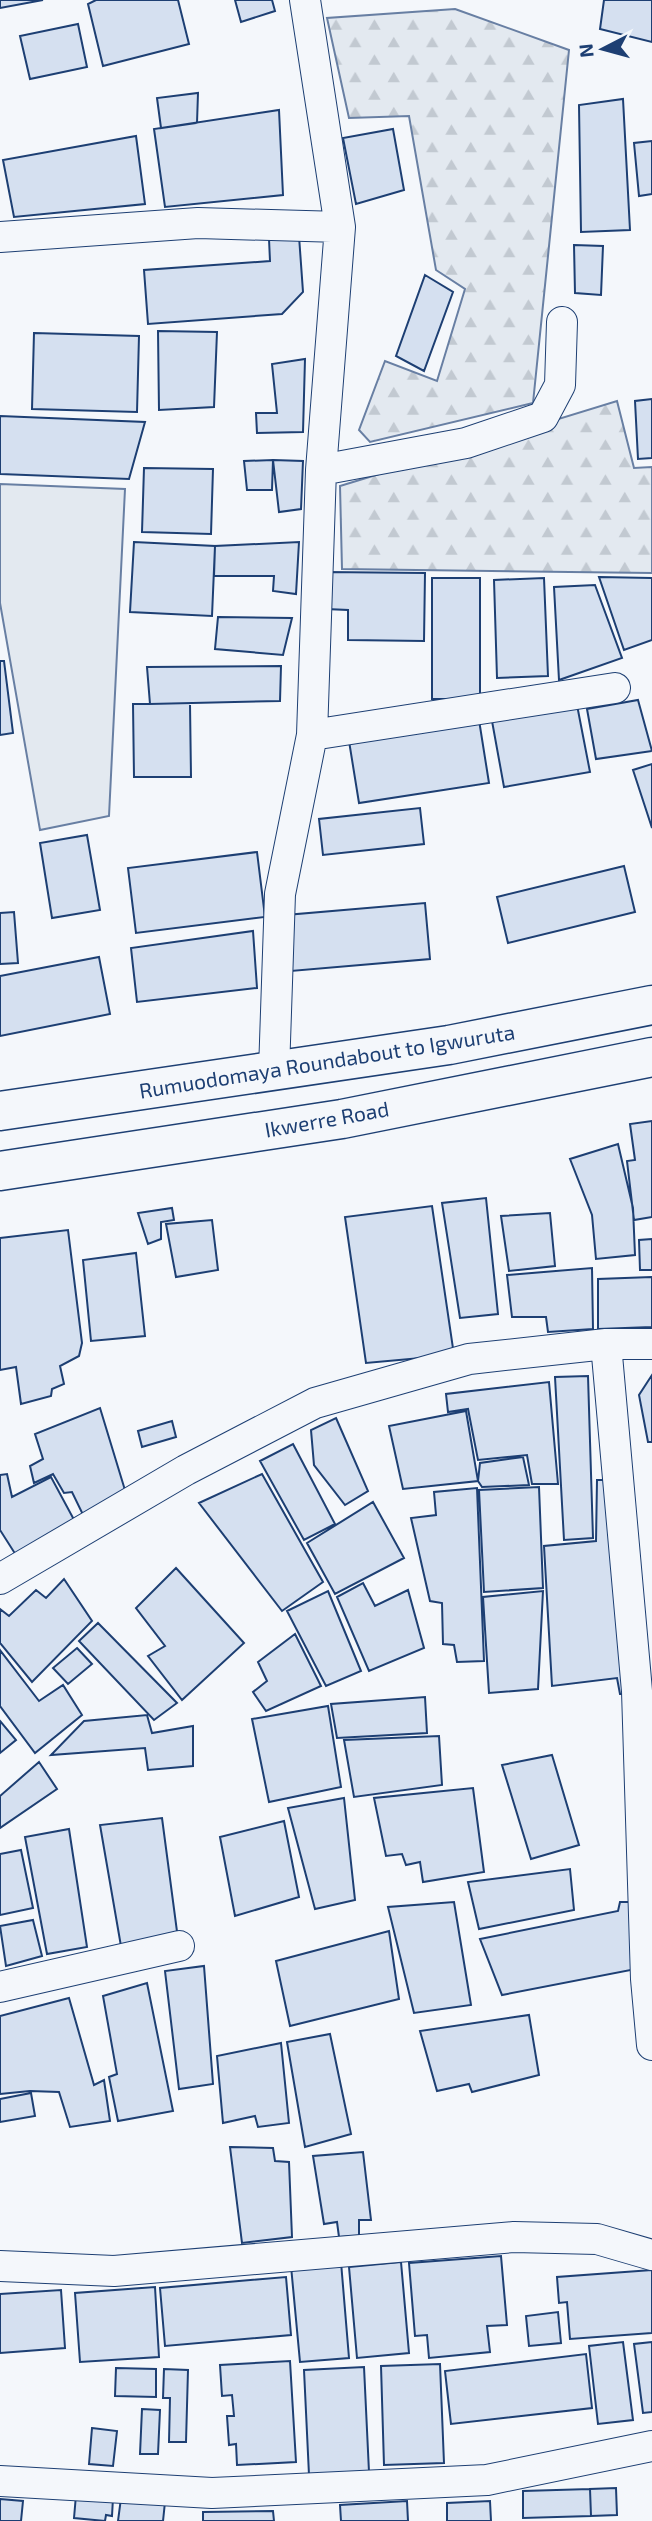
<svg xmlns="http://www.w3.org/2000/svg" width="652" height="2521" font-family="'Exo 2',sans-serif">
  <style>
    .green { fill: #e3e9f0; stroke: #687fa3; stroke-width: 2 }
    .forest { fill: url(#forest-firs); stroke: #687fa3; stroke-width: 2 }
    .building { fill: #d5e0f0; stroke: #1d3f73; stroke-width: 2 }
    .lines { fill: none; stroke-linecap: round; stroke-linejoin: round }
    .minor-casing { stroke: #1d3f73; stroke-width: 32 }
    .primary-casing { stroke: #1d3f73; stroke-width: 41 }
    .minor { stroke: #f4f7fb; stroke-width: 30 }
    .primary { stroke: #f4f7fb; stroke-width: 38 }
    .labels { text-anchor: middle; stroke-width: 5; stroke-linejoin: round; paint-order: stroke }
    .street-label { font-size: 21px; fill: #1d3f73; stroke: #f4f7fb }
  </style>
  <defs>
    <pattern id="forest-firs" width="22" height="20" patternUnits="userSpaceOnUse" patternTransform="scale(1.75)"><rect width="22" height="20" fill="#e3e9f0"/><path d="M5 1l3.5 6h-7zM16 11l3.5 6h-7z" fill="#c2c9d1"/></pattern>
  </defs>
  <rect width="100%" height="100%" fill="#f4f7fb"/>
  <path class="green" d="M0,484L125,489L109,816L40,830L0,603Z"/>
  <path class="forest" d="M455,9L569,50L533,403L370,442L359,430L385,361L437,381L465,289L436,270L409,116L349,118L327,18Z
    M617,401L634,468L652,467V573L342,569L340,486Z"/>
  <path class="building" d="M0,0H43L0,8Z
    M96,0H178L189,44L103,66L88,4Z
    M235,0H272L275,11L241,22Z
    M604,0H652V42L600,29Z
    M78,24L87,67L30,79L20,36Z
    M198,93L197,123L161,128L157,98Z
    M623,99L630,230L581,232L579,105Z
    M279,110L283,195L165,207L154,129Z
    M393,129L404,190L356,204L343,138Z
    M136,136L145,204L14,217L3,160Z
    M652,141V194L639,196L634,143Z
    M299,236L303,292L282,314L148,324L144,270L270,261L269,239Z
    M574,245L603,246L601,295L575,293Z
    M425,275L453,292L424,371L396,356Z
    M158,331L217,332L214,407L159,410Z
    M34,333L139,336L137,412L32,409Z
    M305,359L303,432L257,433L256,413H277L272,364Z
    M652,399V458L638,459L635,401Z
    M0,416L145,422L129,479L0,474Z
    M273,460L272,490H247L244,461Z
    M273,460L303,461L301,509L279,512Z
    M144,468L213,469L211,534L142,532Z
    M134,542L215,546L212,616L130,612Z
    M299,542L296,594L273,591L274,576H214L215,546Z
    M326,572L425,573L424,641L348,640V610L326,609Z
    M599,577L652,578V640L624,650Z
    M432,578H480V699H432Z
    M544,578L548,676L497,678L494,580Z
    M595,585L622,658L559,680L554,587Z
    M218,617L292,618L283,655L215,649Z
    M0,661H4L13,733L0,735Z
    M281,666L280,701L150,704L147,667Z
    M638,700L652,751L596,759L587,709Z
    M133,704H190L191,777H134Z
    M577,705L590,772L504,787L492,721Z
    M479,720L489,783L359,803L349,741Z
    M652,764V828L633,770Z
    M420,808L424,844L323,855L319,819Z
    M87,835L100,910L52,918L40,843Z
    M257,852L265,917L136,933L128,868Z
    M624,866L635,912L508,943L497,897Z
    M425,903L430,959L291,971L286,915Z
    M14,912L18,963L0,964V913Z
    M253,931L257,988L137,1002L131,948Z
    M99,957L110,1014L0,1036V976Z
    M652,1121V1217L634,1220L627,1161L635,1160L630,1124Z
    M618,1144L633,1208L635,1255L596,1259L592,1215L570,1159Z
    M486,1198L498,1314L460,1318L442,1203Z
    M432,1206L454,1355L366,1363L345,1217Z
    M172,1208L174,1220L161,1222V1239L148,1244L138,1213Z
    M550,1213L555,1266L509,1271L501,1216Z
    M212,1220L218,1270L176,1277L166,1224Z
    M68,1230L82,1343L79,1356L60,1366L64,1384L52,1389L51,1396L21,1404L16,1367L0,1370V1238Z
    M652,1239V1270H640L639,1240Z
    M136,1253L145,1336L91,1341L83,1260Z
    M592,1268L593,1329L548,1332L546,1317H512L507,1275Z
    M652,1277V1327L598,1329V1279Z
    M652,1375V1442H648L639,1395Z
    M588,1376L593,1538L564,1540L555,1377Z
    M549,1382L558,1484H532L527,1455L478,1460L468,1409L448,1412L446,1394Z
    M100,1408L128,1500L88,1525L72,1492L64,1493L53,1474L34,1483L30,1466L43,1459L35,1434Z
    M466,1411L478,1481L403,1489L389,1426Z
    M336,1418L368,1491L345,1505L314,1465L311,1430Z
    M172,1421L176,1437L142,1447L138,1431Z
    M293,1444L335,1524L304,1540L260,1461Z
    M523,1457L529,1485L482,1487L478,1481L480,1463Z
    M7,1474L12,1497L51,1477L79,1529L21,1563L0,1530V1475Z
    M262,1474L323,1582L282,1611L199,1503Z
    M597,1480H614L632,1694H620L617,1678L552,1686L544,1546L596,1541Z
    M539,1487L543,1588L484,1592L479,1490Z
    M477,1488L484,1661L457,1662L454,1645L443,1644L442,1603L430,1601L411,1518L436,1515L434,1492Z
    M373,1502L404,1558L335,1594L307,1543Z
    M176,1568L244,1643L182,1700L148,1656L165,1646L136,1608Z
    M64,1579L92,1621L32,1682L0,1643V1609L9,1616L36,1590L46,1598Z
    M363,1583L375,1606L408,1590L424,1648L369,1671L337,1597Z
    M328,1591L361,1671L326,1686L287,1611Z
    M543,1591L538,1689L489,1693L483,1597Z
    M98,1623L177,1703L154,1720L79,1641Z
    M295,1634L321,1686L266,1711L253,1692L267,1681L258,1662Z
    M77,1648L92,1664L68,1684L53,1668Z
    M0,1650L39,1701L63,1685L82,1715L35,1753L0,1706Z
    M425,1697L427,1733L337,1738L331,1704Z
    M328,1706L341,1787L269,1802L252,1719Z
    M147,1715L152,1733L193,1726V1766L148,1770L145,1748L51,1755L84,1721Z
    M0,1721L16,1740L0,1753Z
    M439,1736L442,1785L354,1797L344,1740Z
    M552,1755L579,1845L531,1859L502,1765Z
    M39,1762L57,1789L0,1828V1796Z
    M473,1788L484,1872L423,1882L420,1862L406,1865L402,1854L386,1856L374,1798Z
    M344,1798L355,1900L315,1909L288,1808Z
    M162,1818L178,1939L122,1952L100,1825Z
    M284,1821L299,1897L235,1916L220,1837Z
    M69,1829L87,1947L47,1954L25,1837Z
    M21,1850L33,1908L0,1915V1854Z
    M570,1869L574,1910L479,1929L468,1882Z
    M454,1902L471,2005L414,2013L388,1907Z
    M620,1902H636V1969L502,1995L480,1939L618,1911Z
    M33,1920L42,1956L6,1966L0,1926Z
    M389,1931L399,1999L290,2026L276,1961Z
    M204,1966L213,2084L179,2089L165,1971Z
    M147,1983L173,2111L118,2121L109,2077L117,2074L103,1996Z
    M69,1998L94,2085L104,2080L110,2121L70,2127L59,2092L30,2091L0,2094V2016Z
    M529,2015L539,2075L472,2092L469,2084L437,2091L420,2031Z
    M330,2034L351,2134L305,2147L287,2042Z
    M281,2043L289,2123L258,2127L255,2116L223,2123L217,2056Z
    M31,2093L35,2116L0,2122V2099Z
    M230,2147L273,2148L275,2161L289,2162L292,2237L242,2243Z
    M363,2152L371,2220H359V2236L339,2237L337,2222L324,2224L313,2156Z
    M501,2256L507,2325L487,2326L490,2352L429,2358L427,2335L415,2336L409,2263Z
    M341,2262L349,2358L300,2362L291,2266Z
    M401,2262L409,2353L357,2358L349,2267Z
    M652,2270V2333L570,2339L567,2302L559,2303L557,2277Z
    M286,2277L291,2335L165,2346L160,2288Z
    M155,2287L159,2357L80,2362L75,2293Z
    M61,2290L65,2348L0,2353V2294Z
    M558,2312L561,2343L529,2346L526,2316Z
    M623,2342L633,2420L598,2424L589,2346Z
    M652,2342V2412L643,2413L634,2344Z
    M586,2354L592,2408L451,2424L445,2371Z
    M290,2361L296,2462L237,2465L236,2444L229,2445L227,2416H234L232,2395L222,2396L220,2365Z
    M440,2364L444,2463L384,2465L381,2366Z
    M364,2367L369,2472L309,2475L304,2370Z
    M116,2368L156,2369V2397L115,2396Z
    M164,2369L188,2370L186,2442H169L170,2398H163Z
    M142,2409L160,2410L158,2454H140Z
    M92,2428L117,2431L113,2466L89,2464Z
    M616,2488L617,2515L591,2516L590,2489Z
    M590,2489L591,2516L523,2518V2491Z
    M76,2495L113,2498L112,2516L106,2515L105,2521L74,2518Z
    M121,2498L165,2502L163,2521H118Z
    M0,2499L23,2501L21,2521H0Z
    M407,2501L408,2521H341L340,2505Z
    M490,2501L491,2521H447V2503Z
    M273,2511L274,2521H203V2512Z"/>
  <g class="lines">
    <g class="minor-casing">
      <path id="minor" d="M0,237L198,223L340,227
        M321,470L466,443L543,417L560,385L562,322
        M312,735L615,688
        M274,1071L280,894L312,735L321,470L340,227L305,0
        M606,1344L637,1691L646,1979L652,2045
        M0,1579L186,1470L315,1403L469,1359L606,1344H652
        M0,1987L179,1946
        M0,2266L114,2271L514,2237L597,2239L652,2255
        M0,2481L212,2493L487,2480L652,2446"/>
    </g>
    <g class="primary-casing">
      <path id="primary" d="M0,1111L449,1045L652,1005
        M0,1171L342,1119L652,1057"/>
    </g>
    <use href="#minor" class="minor"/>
    <use href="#primary" class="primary"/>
  </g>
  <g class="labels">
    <g class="street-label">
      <text transform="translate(327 1062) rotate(-9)" y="7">Rumuodomaya Roundabout to Igwuruta</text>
      <text transform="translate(327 1120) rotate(-10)" y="7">Ikwerre Road</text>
    </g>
  </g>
  <g transform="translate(603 49) rotate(264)" stroke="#f4f7fb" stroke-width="5" paint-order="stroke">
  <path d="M0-5L12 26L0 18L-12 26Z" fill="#1d3f73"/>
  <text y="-10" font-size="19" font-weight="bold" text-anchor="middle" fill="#1d3f73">N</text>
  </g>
</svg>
